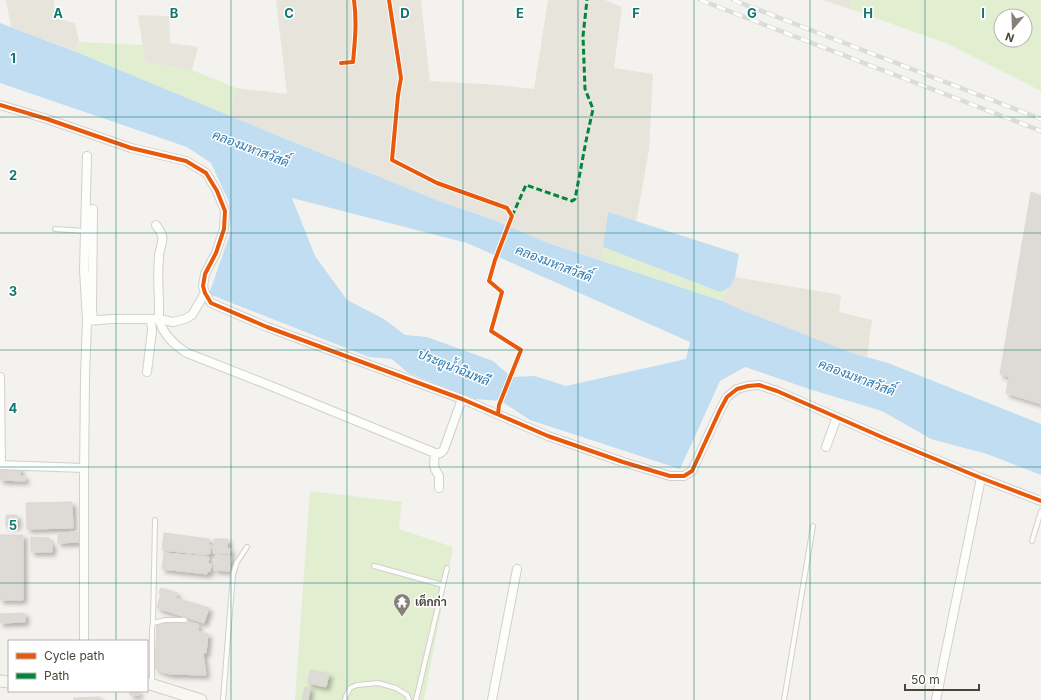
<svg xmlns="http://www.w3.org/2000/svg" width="1041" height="700" font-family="Inter,Sarabun,sans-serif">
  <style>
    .residential { fill: #e7e4dc }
    .green { fill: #e1eecf; fill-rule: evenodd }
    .water { fill: #c0ddf1; fill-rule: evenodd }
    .building { fill: #dedbd6; stroke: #dcd9d4; filter: url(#shadow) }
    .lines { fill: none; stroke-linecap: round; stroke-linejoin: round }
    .lane-casing { stroke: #d2d0cb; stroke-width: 6 }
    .street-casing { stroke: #d2d0cb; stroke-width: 10 }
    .secondary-casing { stroke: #d3cfc5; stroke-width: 13 }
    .lane { stroke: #fdfdfc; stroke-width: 4 }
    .street { stroke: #fdfdfc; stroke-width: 8 }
    .secondary { stroke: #f7f6f1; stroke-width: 11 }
    .rail-casing { stroke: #dbdbda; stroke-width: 4.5 }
    .rail { stroke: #fff; stroke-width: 3; stroke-dasharray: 9; stroke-linecap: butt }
    .quiet { stroke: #00873e; stroke-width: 3; stroke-dasharray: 6 3; stroke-linecap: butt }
    .cycleway-casing { stroke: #fff; stroke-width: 6 }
    .cycleway { stroke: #e8590c; stroke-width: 4 }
    .grid { fill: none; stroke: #0f766e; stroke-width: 1; stroke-opacity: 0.55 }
    .labels { text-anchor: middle; stroke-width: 3; stroke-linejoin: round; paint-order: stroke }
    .poi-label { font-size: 12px; font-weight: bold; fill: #4b4439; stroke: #fff; text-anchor: start }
    .water-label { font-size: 13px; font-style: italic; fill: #2e7ab2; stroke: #fff }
    .grid-label { font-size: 13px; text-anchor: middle; font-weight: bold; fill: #0f766e; stroke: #fff; stroke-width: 3; stroke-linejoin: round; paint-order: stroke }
  </style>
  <defs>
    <filter id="shadow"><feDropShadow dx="3.5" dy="3.5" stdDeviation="2" flood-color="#0004"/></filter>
  </defs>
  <rect width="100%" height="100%" fill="#f4f2ee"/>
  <path class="residential" d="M6,0H54L55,18L75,23L79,42L75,51L11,27Z
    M276,0H421L430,81L498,85L534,89L548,0H605L622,7L614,68L653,74L649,150L636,222L608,212L602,261L548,243L494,220L439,201L229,116L236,88L287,94Z
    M823,0H851L850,9Z
    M138,15L169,16L170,43L198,47L192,70L145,62Z
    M735,277L841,295L839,312L872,320L867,357L852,353L742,310L722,301Z"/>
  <path class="green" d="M851,0H1041V91L946,43L850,9ZM1001,16H1025V40H1001Z
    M79,42L143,45L145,62L192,70L236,88L229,116L75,51Z
    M603,247L720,292L730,287L722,301L602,261Z
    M310,491L402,502L399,529L453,547L424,700H295Z"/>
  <path class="water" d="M0,23L79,53L276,135L439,201L494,220L548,243L722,301L742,310L852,353L888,363L1041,424V475L987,454L931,439L882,411L809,389L745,367L720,381L680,469L530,420L501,401L475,399L408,373L392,359L369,357L209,294L231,231L229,202L211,163L187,147L0,83ZM292,198L467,243L690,342L686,359L566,386L535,376L511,377L493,361L427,337L405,335L384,319L347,300L315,256Z
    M608,212L739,254L735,277L730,287L720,292L603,247Z"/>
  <path class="building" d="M1031,192L1041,196V404L1006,393L1009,377L1000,374Z
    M0,467L20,468V476H25V481L0,480Z
    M72,502L73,528L27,529L26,503Z
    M6,515H17V526H6Z
    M80,532L81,542L58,543V533Z
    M164,533L209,539L208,545H211L210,554H208L207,555L162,550Z
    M0,535H23V600H0Z
    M31,537L49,538V543H52V552H31Z
    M214,539H228L227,549H231L230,554L213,553Z
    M164,553L209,557L208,563L211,564L210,572L207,571V574L162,569Z
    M216,555L231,556L230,571L214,570Z
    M161,588L177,593L176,598L209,608L204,623L157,608L161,593H159Z
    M25,613V622L0,623V614Z
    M157,622L198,624V631L208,634L206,653H203L206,675L170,674L162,672L155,668Z
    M310,670L329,674L326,687L308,683Z
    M305,687L310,688L308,700H302Z
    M130,691H139V695H130Z
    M100,697V700H74V698Z"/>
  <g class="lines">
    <g class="lane-casing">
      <path id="lane" d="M55,229L85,231
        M1032,541L1041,511
        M374,566L443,585
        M153,623L155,520
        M152,683V630L153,623L165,620H185
        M223,700L233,574L237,562L247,547
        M345,700L346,696L350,688L357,685L378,683L396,688L407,695L409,700
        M416,700L447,568
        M784,700L813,526"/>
    </g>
    <g class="street-casing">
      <path id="street" d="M0,105L47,119L131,148L186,161L206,173L217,191L225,211L224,229L216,253L205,274L203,286L205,293L211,303L267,327L462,399L548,436L623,462L670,476H684L692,471L720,410L727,397L737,389L748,386L759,385L777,391L884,438L981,478L1041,501
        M93,209L92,308L93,320
        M156,225C167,240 161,240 159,256C158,270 158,285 159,299C159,305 159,312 159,318C161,332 175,346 187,353L271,386L435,453C439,454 442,453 444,449L462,399
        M87,321L112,319H159L173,322L185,319L192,315L205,293
        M147,372L152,330L151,319
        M0,377L1,465
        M826,447L837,417
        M435,453L434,464L435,469L439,476V488
        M0,465L84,468
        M84,641V478L85,377L87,321L84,270L87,156
        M492,700L517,569
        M936,700L981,478"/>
    </g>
    <g class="secondary-casing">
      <path id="secondary" d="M0,681L9,682
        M147,683L201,700"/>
    </g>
    <use href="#lane" class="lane"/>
    <use href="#street" class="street"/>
    <use href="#secondary" class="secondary"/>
    <g class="rail-casing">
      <path id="rail" d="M700,0L1041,131
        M733,0L1041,119"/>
    </g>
    <use href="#rail" class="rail"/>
    <path class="quiet" d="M512,216L526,185L572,201L575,199L586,141L593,109L585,89L583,36L587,0"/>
    <g class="cycleway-casing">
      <path id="cycleway" d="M389,0L401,78L398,95L392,160L437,183L507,208L512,216L495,260L489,281L502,292L491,331L521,350L499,405L498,414
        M341,63L353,62C355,41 357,21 354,0
        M0,105L47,119L131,148L186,161L206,173L217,191L225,211L224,229L216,253L205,274L203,286L205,293L211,303L267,327L462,399L548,436L623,462L670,476H684L692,471L720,410L727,397L737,389L748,386L759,385L777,391L884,438L981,478L1041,501"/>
    </g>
    <use href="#cycleway" class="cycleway"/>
  </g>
  <path class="grid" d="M116,0V641M231,0V700M347,0V700M463,0V700M578,0V700M694,0V700M810,0V700M925,0V700M0,117H1041M0,233H1041M0,350H1041M0,467H1041M0,583H1041M116,691V700"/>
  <defs>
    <g id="temple-pin" transform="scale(0.9)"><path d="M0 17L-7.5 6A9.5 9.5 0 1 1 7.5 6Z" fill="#868178" stroke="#fff"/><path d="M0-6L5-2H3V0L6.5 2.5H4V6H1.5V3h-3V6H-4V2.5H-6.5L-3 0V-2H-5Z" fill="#fff"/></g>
  </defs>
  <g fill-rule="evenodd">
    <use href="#temple-pin" x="402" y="602"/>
  </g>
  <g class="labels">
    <g class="poi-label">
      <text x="415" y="606">เต็กก่า</text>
    </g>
    <g class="water-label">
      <text transform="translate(251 148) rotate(21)" y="5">คลองมหาสวัสดิ์</text>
      <text transform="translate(554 263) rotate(21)" y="5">คลองมหาสวัสดิ์</text>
      <text transform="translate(454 367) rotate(22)" y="5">ประตูน้ำฉิมพลี</text>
      <text transform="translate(857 377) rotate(21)" y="5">คลองมหาสวัสดิ์</text>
    </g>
  </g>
  <g class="grid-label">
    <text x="58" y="18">A</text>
    <text x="174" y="18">B</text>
    <text x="289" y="18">C</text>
    <text x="405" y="18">D</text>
    <text x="520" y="18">E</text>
    <text x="636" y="18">F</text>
    <text x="752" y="18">G</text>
    <text x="868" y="18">H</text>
    <text x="983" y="18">I</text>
    <text x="13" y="63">1</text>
    <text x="13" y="180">2</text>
    <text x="13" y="296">3</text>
    <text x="13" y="413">4</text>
    <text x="13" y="530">5</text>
  </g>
  <rect x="8" y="640" width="140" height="52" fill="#ffffff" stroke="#b7b4b0"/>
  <rect x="16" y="653" width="20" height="6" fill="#e8590c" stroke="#b7b4b0"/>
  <text x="44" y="660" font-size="12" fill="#4b4439">Cycle path</text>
  <rect x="16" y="673" width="20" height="6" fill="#00873e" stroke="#b7b4b0"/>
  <text x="44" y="680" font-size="12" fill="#4b4439">Path</text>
  <g transform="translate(1013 28) rotate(199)"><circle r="19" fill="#ffffff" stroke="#b7b4b0"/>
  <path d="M0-3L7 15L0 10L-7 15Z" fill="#868178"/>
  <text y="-6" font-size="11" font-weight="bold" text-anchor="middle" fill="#4b4439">N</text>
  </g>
  <path d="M905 684v6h74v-6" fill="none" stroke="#4b4439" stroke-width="2"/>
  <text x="911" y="684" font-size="12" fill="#4b4439" stroke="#ffffff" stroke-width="3" paint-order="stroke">50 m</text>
</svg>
